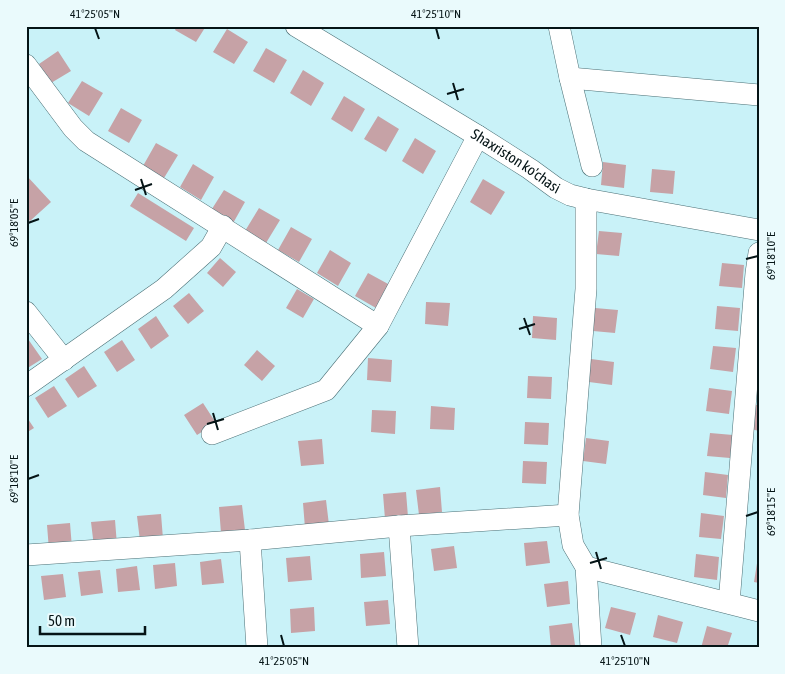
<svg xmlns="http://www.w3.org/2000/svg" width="785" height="674" font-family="'Asap Condensed',sans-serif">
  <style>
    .building { fill: #c6a2a6 }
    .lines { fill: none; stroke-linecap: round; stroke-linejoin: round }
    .minor-casing { stroke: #4b7076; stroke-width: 22 }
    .minor { stroke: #fff; stroke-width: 21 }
    .ticks { fill: none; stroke: #051416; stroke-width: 2 }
    .labels { text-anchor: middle; stroke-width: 5; stroke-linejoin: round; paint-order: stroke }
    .street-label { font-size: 15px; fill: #051416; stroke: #eafafc }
    .neatline { fill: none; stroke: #051416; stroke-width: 2 }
    .ticks-label { font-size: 12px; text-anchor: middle; fill: #051416 }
  </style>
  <rect width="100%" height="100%" fill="#c9f2f8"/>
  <path class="building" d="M177,26H206L196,42L175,30Z
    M227,29L248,42L234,64L213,52Z
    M266,48L287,60L274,83L253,71Z
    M58,51L71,71L51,83L39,64Z
    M303,70L324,83L311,106L290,93Z
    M82,81L103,93L89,116L68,103Z
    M344,96L365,109L352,132L331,119Z
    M121,108L142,120L129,143L108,131Z
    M378,116L399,129L386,152L364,139Z
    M415,138L436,151L423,174L402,161Z
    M156,143L178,155L164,178L143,166Z
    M603,162L626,165L624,188L601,185Z
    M193,164L214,177L201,200L180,187Z
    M652,169L675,171L673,194L650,192Z
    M26,175L51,202L30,221L26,217Z
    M483,179L505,192L491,215L470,202Z
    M224,190L245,202L232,225L210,212Z
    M138,193L194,228L186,241L130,206Z
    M259,208L280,220L266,243L245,231Z
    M291,227L312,239L299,262L278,250Z
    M599,231L622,233L619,256L596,254Z
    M330,250L351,263L338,286L317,273Z
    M220,258L236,272L223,287L207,273Z
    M722,263L744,265L742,288L719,286Z
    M368,273L390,285L376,308L355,296Z
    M297,289L314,299L303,318L286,308Z
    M189,293L204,311L188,324L173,306Z
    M426,302L450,303L448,326L425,324Z
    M717,306L740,308L738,331L715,329Z
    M595,308L618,310L615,333L593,331Z
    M156,316L169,336L151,349L138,329Z
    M533,316L557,318L556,340L532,338Z
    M28,339L42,359L26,369V340Z
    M122,340L135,360L117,372L104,352Z
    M713,346L736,348L733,372L710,369Z
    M257,350L275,366L262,381L244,365Z
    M368,358L392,360L391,382L367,380Z
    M591,359L614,362L612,385L589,382Z
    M84,366L97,386L78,398L65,379Z
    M528,376L552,377L551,399L527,398Z
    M54,386L67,406L48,418L35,398Z
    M709,388L732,391L729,414L706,411Z
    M203,403L216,423L197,435L184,415Z
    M754,405H759V431L751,429Z
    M431,406L455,408L454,430L430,429Z
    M372,410L396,411L395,434L371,432Z
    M26,416L34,428L26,433Z
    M525,422L549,423L548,445L524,444Z
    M710,433L733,435L730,458L707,456Z
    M586,438L609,441L606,464L583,461Z
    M322,439L324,464L301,466L298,441Z
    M523,461L547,462L546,484L522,483Z
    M705,472L728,475L726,498L703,495Z
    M440,487L442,512L419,515L416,490Z
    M406,492L408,517L385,519L383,494Z
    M326,500L329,525L305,528L303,503Z
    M242,505L245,530L221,533L219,507Z
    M701,513L724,516L721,539L699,537Z
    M161,514L163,539L140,541L137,516Z
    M115,520L117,545L94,547L91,522Z
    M70,523L72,548L49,550L47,525Z
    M547,541L550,563L526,566L524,543Z
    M454,546L457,568L434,571L431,549Z
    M384,552L386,576L361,578L360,554Z
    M696,554L719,557L717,580L694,577Z
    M310,556L312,580L288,582L286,558Z
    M758,557H759V583L754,582Z
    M221,559L224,583L202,585L200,562Z
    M175,563L177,586L155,589L153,565Z
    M137,566L140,590L118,592L116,569Z
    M100,570L103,593L81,596L78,572Z
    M63,574L66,597L44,600L41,576Z
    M568,581L570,604L547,607L544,584Z
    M388,600L390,624L366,626L364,602Z
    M314,607L315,631L291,633L290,609Z
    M611,607L636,613L630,635L605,628Z
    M658,615L683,622L677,643L653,637Z
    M572,623L575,645L551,648L549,626Z
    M707,626L732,633L727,648H701Z"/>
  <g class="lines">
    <g class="minor-casing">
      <g id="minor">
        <path id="s1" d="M296,26L478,136L530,169L556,188L570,195L586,199L759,230"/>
        <path d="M559,26L570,78L592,166"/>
        <path d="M26,65L73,128L86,141L378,326"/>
        <path d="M570,78L759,95"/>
        <path d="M586,199V289L568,515L573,545L586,567L591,648"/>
        <path d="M26,312L64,360"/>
        <path d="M26,386L164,289L211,247L223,226"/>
        <path d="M212,434L326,390L378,326L478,136"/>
        <path d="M399,526L408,648"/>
        <path d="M250,540L257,648"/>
        <path d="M26,555L250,540L399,526L568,515"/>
        <path d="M586,567L759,611"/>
        <path d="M729,603L756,273L759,253"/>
      </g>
    </g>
    <use href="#minor" class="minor"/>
  </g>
  <path class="ticks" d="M95,28L99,39M436,28L439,39M453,83L458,100M447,94L464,89M141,179L146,195M135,190L152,184M28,223L39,219M746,259L758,256M524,318L530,335M519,329L535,324M213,413L218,430M207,424L224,419M28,479L39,475M746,516L758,512M596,552L601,569M590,563L607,558M281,635L284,646M621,635L625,646"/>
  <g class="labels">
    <g class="street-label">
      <text dy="5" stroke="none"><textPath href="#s1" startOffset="258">Shaxriston ko'chasi</textPath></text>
    </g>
  </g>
  <rect width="785" height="674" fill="none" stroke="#eafafc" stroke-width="55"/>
  <path d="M40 626v8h105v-8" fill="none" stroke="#051416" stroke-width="2.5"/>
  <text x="48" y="626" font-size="15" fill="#051416" stroke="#eafafc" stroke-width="4" paint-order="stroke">50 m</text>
  <rect x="28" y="28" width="730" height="618" class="neatline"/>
  <g class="ticks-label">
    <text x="95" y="18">41°25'05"N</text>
    <text x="436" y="18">41°25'10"N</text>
    <text transform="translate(14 223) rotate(-90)" y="4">69°18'05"E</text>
    <text transform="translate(771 256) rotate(-90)" y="4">69°18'10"E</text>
    <text transform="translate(14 479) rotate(-90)" y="4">69°18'10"E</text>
    <text transform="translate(771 512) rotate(-90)" y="4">69°18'15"E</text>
    <text x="284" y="665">41°25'05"N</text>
    <text x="625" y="665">41°25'10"N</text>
  </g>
</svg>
